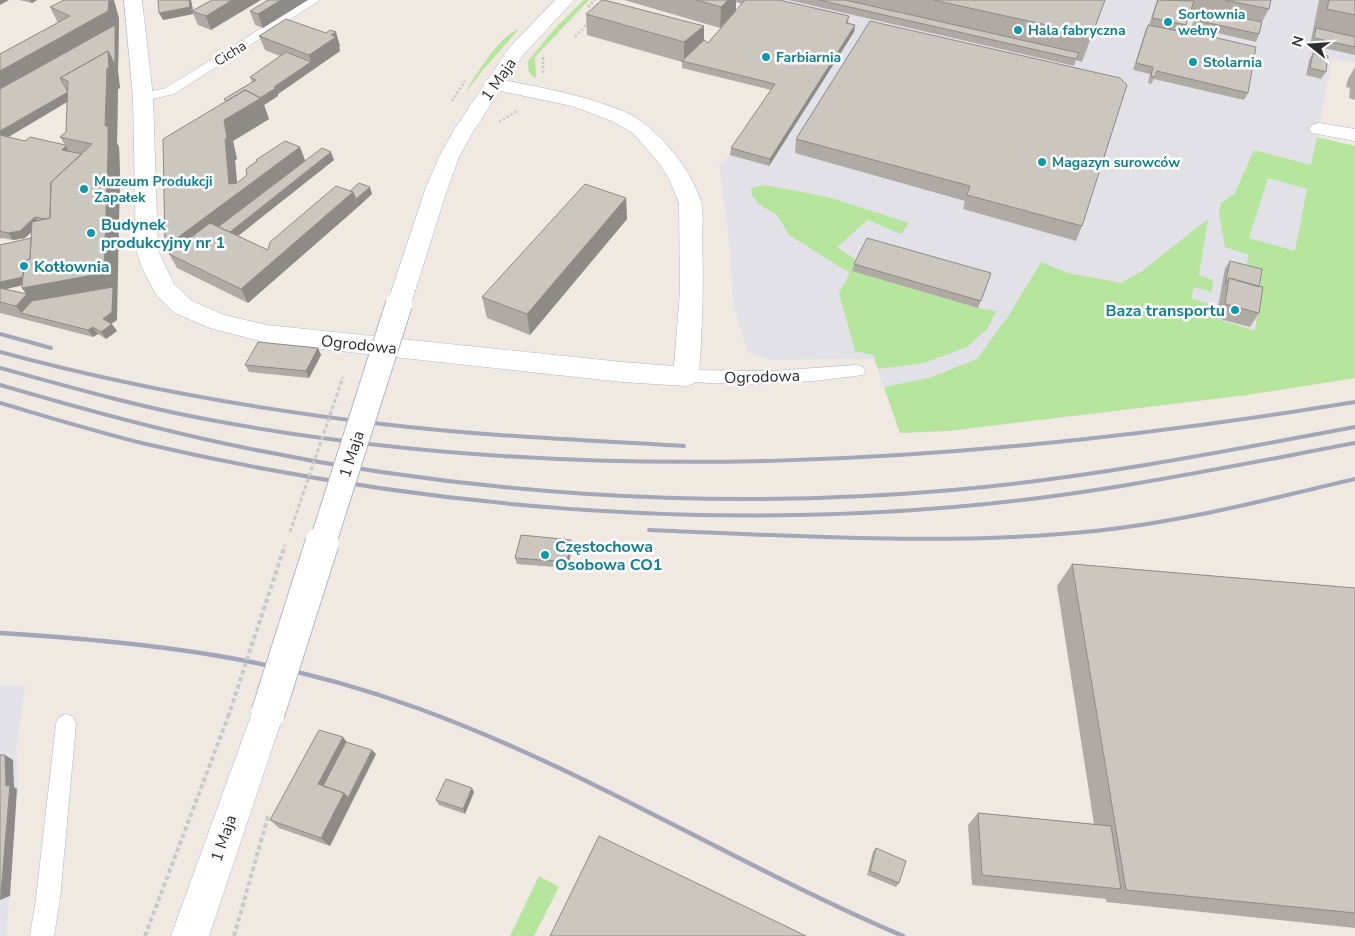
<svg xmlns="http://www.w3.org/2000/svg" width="1355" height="936" font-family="'Nunito Sans',sans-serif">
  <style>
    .industrial { fill: #e3e1e8 }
    .green { fill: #b6e59e; fill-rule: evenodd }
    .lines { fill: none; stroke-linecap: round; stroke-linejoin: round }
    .service-casing { stroke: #b4b7c1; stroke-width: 1 }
    .minor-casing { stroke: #b4b7c1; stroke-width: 1 }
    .secondary-casing { stroke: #b4b7c1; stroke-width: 1 }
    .path-far1 { stroke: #c9c9c9; stroke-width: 2.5; stroke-dasharray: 2.5 2; stroke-linecap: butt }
    .path { stroke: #c9c9c9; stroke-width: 4; stroke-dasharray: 4.5 3; stroke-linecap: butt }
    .service { fill: #fff; fill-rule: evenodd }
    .minor { fill: #fff; fill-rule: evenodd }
    .secondary { fill: #fff; fill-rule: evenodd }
    .rail-far1 { stroke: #a3a6b8; stroke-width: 4 }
    .rail { stroke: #a3a6b8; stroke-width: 4.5 }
    .secondary-bridge-far1-casing { stroke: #b4b7c1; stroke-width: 28; stroke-linecap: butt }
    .secondary-bridge-casing { stroke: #b4b7c1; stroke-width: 35; stroke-linecap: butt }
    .path-bridge-far1 { stroke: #c9c9c9; stroke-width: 3; stroke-dasharray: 4 2.5; stroke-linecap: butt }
    .path-bridge { stroke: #c9c9c9; stroke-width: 4; stroke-dasharray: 4.5 3; stroke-linecap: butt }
    .secondary-bridge-far1 { stroke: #fff; stroke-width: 26 }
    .secondary-bridge { stroke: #fff; stroke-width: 33 }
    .wall { fill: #afaba4; fill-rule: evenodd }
    .shaded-wall { fill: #8e8b86 }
    .building { fill: #cbc7bf; stroke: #8e8b86 }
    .culture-dot { fill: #0f9aa8; stroke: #fff; stroke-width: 2 }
    .labels { text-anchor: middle; stroke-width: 5; stroke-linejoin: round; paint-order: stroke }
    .far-culture-label { font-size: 14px; font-weight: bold; fill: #0d838f; stroke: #fff; text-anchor: start }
    .far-street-label { font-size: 14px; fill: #2e2e2e; stroke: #fff }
    .street-label { font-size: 16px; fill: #2e2e2e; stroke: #fff }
    .culture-label { font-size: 16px; font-weight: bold; fill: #0d838f; stroke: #fff; text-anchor: start }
  </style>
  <rect width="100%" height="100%" fill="#efe9e1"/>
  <path class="industrial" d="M747,0H1355V63L1332,59L1291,273L1252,359L1247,395L948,431L900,433L874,359L769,360L748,352L733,304L730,247L719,164L731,155L774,91L766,89L704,47Z
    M0,686H25L16,751L18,788L6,936H0Z"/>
  <path class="green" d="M584,0H589L535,57L536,76L535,78C528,73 528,69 528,61L557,26Z
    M519,29L482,71L467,91H466C476,75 501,34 519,29Z
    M1317,137L1355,146V378L1247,395L948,431L900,433L884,387L929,378L977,359L1009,315L1041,262L1068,273L1121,283L1142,271L1208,219L1199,275L1213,280L1212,292L1194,287L1191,298L1209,304L1208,316L1255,331L1261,277L1246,268L1249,255L1225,247L1219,213L1221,203L1235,193L1254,150L1311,165ZM1268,178L1307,189L1295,251L1249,238Z
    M764,185L828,197L909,223L901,234L868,220L837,247L858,261L853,271L978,308L996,311L988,328L967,347L924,363L878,369L873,355L855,351L839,293L850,273L789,235L777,215L760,205L752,196L751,188Z
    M539,876L559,887L534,936H510Z"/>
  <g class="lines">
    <g class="service-casing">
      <path id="service" d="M306,0H320L174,94L143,101L137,97L139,94L166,88Z
        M857,365L863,367L865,371L863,375L814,381L751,384L708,383L680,380L678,376L680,372L686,370L772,371Z
        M66,714L73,717L76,724L60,899L54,936H30L36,899L56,724L59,717Z"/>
    </g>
    <g class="minor-casing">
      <path id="minor" d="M124,0H142L153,97L158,250L161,257L174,284L192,301L224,315L267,325L622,362L674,366L680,291L679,203L670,181L660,164L633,133L612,121L572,106L486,88L483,84L486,80L493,78C538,87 582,94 625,112C656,126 692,169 701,202C704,214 702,228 702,240C704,286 702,330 699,376L695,383L686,386L622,382L267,343L210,328L175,313L157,296L143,270L136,250L133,97Z
        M1319,123L1355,129V141L1312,133L1309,129L1312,125Z"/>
    </g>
    <g class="secondary-casing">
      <path id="secondary" d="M555,0H574L523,55L474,130L459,157L447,190L411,304L408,310L399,313L390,310L387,304L425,190L439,157L454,130L509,48Z
        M268,697L280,702L284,713L209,936H171L252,713L256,702Z"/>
    </g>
    <path class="path-far1" d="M588,7L595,0
      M575,37L589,22
      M543,57V74
      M452,101L465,81
      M499,122L517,111"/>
    <path class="path" d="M145,936L228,717
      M234,936L269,813"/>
    <use href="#service" class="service"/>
    <use href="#minor" class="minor"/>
    <use href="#secondary" class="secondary"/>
    <path class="rail-far1" d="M0,334L51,348
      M0,352C126,386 253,409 382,424C482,436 583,440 684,446
      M0,368C66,386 132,405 200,418C581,491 975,464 1355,402
      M0,385C75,407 150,428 227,444C464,495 712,511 953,490C1088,478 1222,452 1355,427
      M0,403C48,417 97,432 146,444C410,505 683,530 954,507C1089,496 1222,468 1355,443
      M649,530C797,536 947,546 1095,531C1183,522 1269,499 1355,479"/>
    <path class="rail" d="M0,633C147,642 278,657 417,708C586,769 738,866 903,936"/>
    <g class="secondary-bridge-far1-casing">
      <path id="secondary-bridge-far1" d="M322,545L399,304"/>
    </g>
    <g class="secondary-bridge-casing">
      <path id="secondary-bridge" d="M268,713L322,543"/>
    </g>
    <path class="path-bridge-far1" d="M290,532L343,377"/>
    <path class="path-bridge" d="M228,717L285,545"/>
    <use href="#secondary-bridge-far1" class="secondary-bridge-far1"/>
    <use href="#secondary-bridge" class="secondary-bridge"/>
  </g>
  <path class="wall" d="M19,0H37L32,3Z
    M191,0L193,10L212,0L211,30L198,25L193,14L163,20Z
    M268,0L263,28L255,25L250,11Z
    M624,0H779L849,16L848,23L855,25L854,32L769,166L730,155L731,148L771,90L682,68V62L587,35L586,14L704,26V40L708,43L736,11L720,28ZM736,2L742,4L736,11Z
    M788,0H1105L1082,62L1076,60L1074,66Z
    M1157,0H1271L1269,9L1262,22L1259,34L1256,42L1191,27L1196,16L1189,15L1183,30L1248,93L1244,100L1154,79L1151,84L1148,83L1150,74L1133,70L1145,32L1148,25H1149Z
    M1319,0H1355V55L1310,45Z
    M50,7L119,18L118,72L120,88L118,89L117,143L119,147L120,175L117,294V320L111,324L117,331L106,339L98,334L93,337L0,313V245L31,238V232L25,238L13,240L2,238L0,239V54L58,23ZM67,102L66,132L60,137L65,145L25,141L8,137ZM22,285V288L27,294L5,289Z
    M259,36L340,46L339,47L340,51L278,94V96L264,105L269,119L233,141L237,159L235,160L237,183L247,175L256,162V160L300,147L305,161L334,160L238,236L268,250L350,191L372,194L248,303L177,268L165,247L225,102L224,99L252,82L250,77L280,56L265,50Z
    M1313,53L1326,72L1321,79L1306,75L1309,60Z
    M1355,67V100L1349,98L1350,88L1346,87L1348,79Z
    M1127,85L1082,226L1076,241L963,209L965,201L795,153L796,139Z
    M626,198L627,219L530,335L487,318L482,297Z
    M1230,261L1259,287V313L1250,327L1216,318L1225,268Z
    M854,264L991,273L978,308L852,271Z
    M318,348L321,355L309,378L249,372L245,365Z
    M571,540L572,546L568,568L517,564L515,558Z
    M1072,564L1355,588V928L1106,902V899L972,885L968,825L978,813L1094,824L1057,586Z
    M343,737L346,742L376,754L330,846L279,828L270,820Z
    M474,792L465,814L439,805L436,800Z
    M876,848L899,883L896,887L867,875L873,852Z"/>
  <path class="shaded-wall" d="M0,0H9L0,5Z
    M30,0H37L32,3Z
    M109,0H114L119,18L118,72L120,88L118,89L117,143L119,147L120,175L117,320L108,326L37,309L22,288L105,126L108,51L115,34L0,99V66Z
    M189,0H191L193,11L190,7Z
    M232,0H261L211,30L206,16Z
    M281,0H308L263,28L258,14Z
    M728,0H736V11L720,28L721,7Z
    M190,7L193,14L163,20L159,13Z
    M855,25L854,32L769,166L770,159Z
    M704,26V47L684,61V42Z
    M336,32L340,46L339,47L340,51L278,94V96L264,105L269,119L233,141L237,159L235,160L238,193L300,147L308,168L221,234L169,254L165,247L229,184L224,120L311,62L309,55Z
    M68,92L72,99L0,142V131Z
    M66,146L70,154L62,150Z
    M331,152L334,160L229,243L225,236Z
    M370,187L372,194L358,207L356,199Z
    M353,192L358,207L248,303L241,289Z
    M626,198L627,219L530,335L527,314Z
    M35,217L40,224L25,238L13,240L8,233Z
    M40,273L45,280L2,290L0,288V282Z
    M27,294L37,309L21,313L16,306Z
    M112,324L117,331L106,339L101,332Z
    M93,327L98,334L93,337L88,330Z
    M318,348L321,355L309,378L306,371Z
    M571,540L572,546L568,568L567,562Z
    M343,737L350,747L327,790L318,784Z
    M372,750L376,754L330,846L321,838L344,793Z
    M5,755L13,760L14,787L17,789L10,896L0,900L6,786Z
    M472,788L474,792L465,814L463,809Z"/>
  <path class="building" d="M64,0H109L108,11L0,71V54L70,16L50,7Z
    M158,0H189L190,7L159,13Z
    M212,0H232L206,16L192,11Z
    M268,0H281L258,14L250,11Z
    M602,0H604L704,26L684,42L586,14Z
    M696,0H728L721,7Z
    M745,0H779L849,16L846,23L855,25L770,159L731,148L775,84L682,61L704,40L708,43Z
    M819,0H845L1079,53L1076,59Z
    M933,0H1105L1092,35Z
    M1158,0L1194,1L1186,25L1152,18Z
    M1225,0H1271L1269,9Z
    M1329,0H1355V15L1327,9Z
    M1199,9L1262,22L1259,34L1195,20Z
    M286,19L326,33L330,30L336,32L331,35L336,37L309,55L259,36Z
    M870,21L1120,78L1127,85L1082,226L967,195L970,186L796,139Z
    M115,25V65L108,51L60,78L68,92L0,131V89Z
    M1148,25L1183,32V30L1256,47L1248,93L1157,71L1155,77L1151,76L1153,67L1136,63Z
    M1316,28L1355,37V47L1314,38Z
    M108,51L109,68H107L105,126H108V154L104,273L22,288L24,261L30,259L32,222L50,218L51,182L92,144L60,137L66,132L68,81L60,78Z
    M286,52L311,62L274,87L276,88L260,98L245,90L227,101L224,99L256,80L250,77Z
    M1313,53L1328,56L1326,72L1310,68Z
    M245,90L261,98L224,120L227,138L225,139L229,184L237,183L247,175L246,169L257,161L256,160L285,141L300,147L165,247L163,139Z
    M0,135L25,141L30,137L65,145L66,146L62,150L82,154L51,182L50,218L46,219L35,217L20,231L8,233L0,231Z
    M322,148L331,152L230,232L218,227Z
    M359,183L370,187L356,199L353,192L350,191Z
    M585,184L626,198L527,314L482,297Z
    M336,186L353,192L241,289L169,254L210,223L268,250L270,242Z
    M31,238L30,259L24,261L23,277L0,282V245Z
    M867,238L991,273L981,301L854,264Z
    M1230,261L1262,269L1259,287L1229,278L1225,285Z
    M1229,278L1263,287L1259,313L1225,304Z
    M113,287L112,312L103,319L112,324L101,332L93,327L88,330L21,313L32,301Z
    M0,288L27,294L16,306L0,302Z
    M258,342L318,348L306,371L245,365Z
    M521,535L571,540L567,562L515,558Z
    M1072,564L1355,588V913L1126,890Z
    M319,730L343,737L318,784L344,793L321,838L270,820Z
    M346,742L372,750L348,798L344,793L323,786Z
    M0,755H5L6,786L10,785L1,893H0Z
    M446,779L472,788L463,809L436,800Z
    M978,813L1111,826L1121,889L982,875Z
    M599,836L806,936H550Z
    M876,848L906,861L899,883L870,871Z"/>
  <g class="culture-dot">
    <circle cx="1168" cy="22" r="5"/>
    <circle cx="1018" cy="30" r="5"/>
    <circle cx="766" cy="57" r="5"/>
    <circle cx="1193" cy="62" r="5"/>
    <circle cx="1042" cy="162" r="5"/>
    <circle cx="84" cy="189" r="5"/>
    <circle cx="91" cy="233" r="5"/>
    <circle cx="24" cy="266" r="5"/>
    <circle cx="1235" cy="310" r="5"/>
    <circle cx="545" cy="555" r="5"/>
  </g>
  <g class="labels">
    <g class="far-culture-label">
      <text x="1178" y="19">Sortownia<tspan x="1178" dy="16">wełny</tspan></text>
      <text x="1028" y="35">Hala fabryczna</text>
      <text x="776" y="62">Farbiarnia</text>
      <text x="1203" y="67">Stolarnia</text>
      <text x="1052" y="167">Magazyn surowców</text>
      <text x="94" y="186">Muzeum Produkcji<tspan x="94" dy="16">Zapałek</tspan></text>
    </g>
    <g class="far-street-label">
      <text transform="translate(230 53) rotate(-32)" y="5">Cicha</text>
    </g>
    <g class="street-label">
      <text transform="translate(498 79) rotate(-55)" y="6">1 Maja</text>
      <text transform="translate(359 344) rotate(6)" y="6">Ogrodowa</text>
      <text transform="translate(762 376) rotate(-2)" y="6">Ogrodowa</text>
      <text transform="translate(351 454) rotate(-72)" y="6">1 Maja</text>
      <text transform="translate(223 838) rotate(-71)" y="6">1 Maja</text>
    </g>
    <g class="culture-label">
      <text x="101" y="230">Budynek<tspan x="101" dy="18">produkcyjny nr 1</tspan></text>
      <text x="34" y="272">Kotłownia</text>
      <text x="1225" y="316" text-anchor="end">Baza transportu</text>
      <text x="555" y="552">Częstochowa<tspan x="555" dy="18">Osobowa CO1</tspan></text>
    </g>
  </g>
  <g transform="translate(1310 45) rotate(287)" stroke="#ffffff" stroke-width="4" paint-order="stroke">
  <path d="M0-4L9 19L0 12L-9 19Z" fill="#2e2e2e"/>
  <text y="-8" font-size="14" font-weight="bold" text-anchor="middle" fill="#2e2e2e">N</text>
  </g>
</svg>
